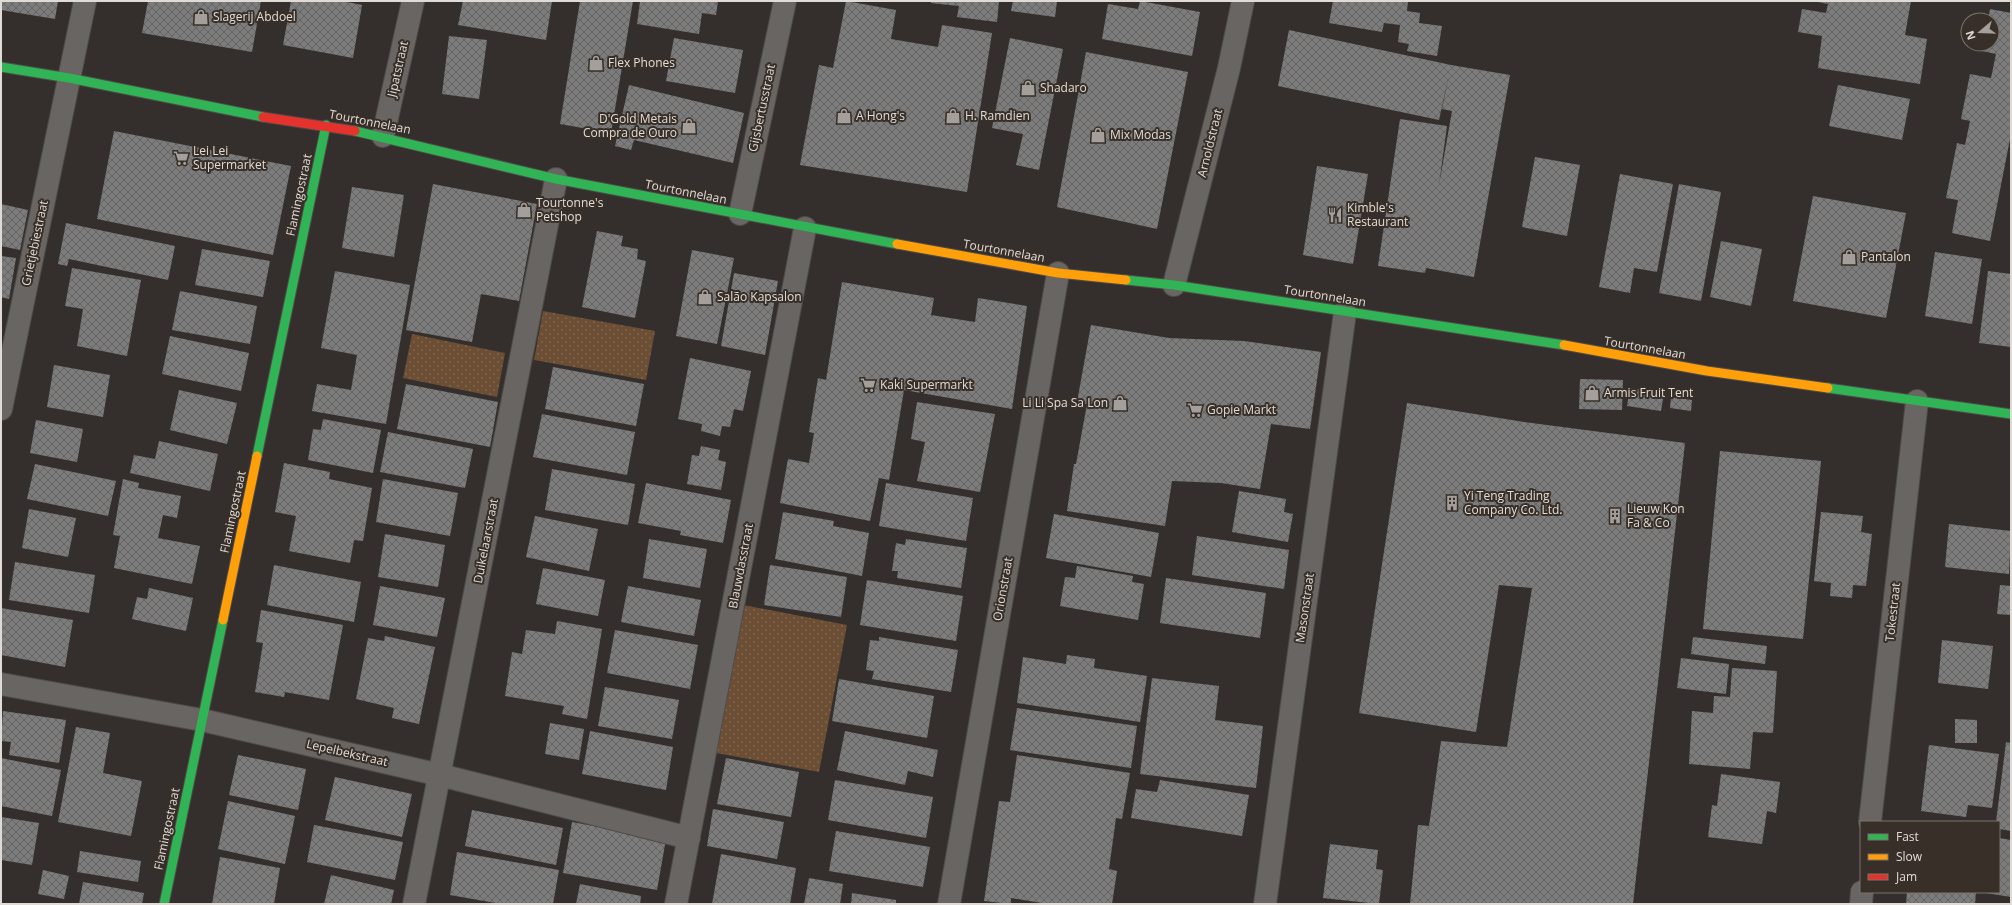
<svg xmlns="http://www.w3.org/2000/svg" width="2012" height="905" font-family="'Open Sans',sans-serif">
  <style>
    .grass { fill: url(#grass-dots) }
    .building { fill: url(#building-cross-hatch) }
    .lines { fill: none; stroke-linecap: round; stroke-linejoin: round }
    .street-casing { stroke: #4f4b48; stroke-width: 24 }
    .fast-casing { stroke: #4f4b48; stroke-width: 11 }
    .slow-casing { stroke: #4f4b48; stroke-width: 11 }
    .jam-casing { stroke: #4f4b48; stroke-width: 11 }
    .street { stroke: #686562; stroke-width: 22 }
    .fast { stroke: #30b455; stroke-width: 9 }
    .slow { stroke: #ff9f0a; stroke-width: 9 }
    .jam { stroke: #e5322d; stroke-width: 9 }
    .labels { text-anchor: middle; stroke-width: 4; stroke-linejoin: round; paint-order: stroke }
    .poi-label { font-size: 12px; fill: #e1dbd7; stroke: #372f28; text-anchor: start }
    .street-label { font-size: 12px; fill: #e1dbd7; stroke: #372f28 }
  </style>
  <defs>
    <pattern id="grass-dots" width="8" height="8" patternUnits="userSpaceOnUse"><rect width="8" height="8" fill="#6b4e33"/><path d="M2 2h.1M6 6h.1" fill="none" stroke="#806750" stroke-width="1.8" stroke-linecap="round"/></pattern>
    <pattern id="building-cross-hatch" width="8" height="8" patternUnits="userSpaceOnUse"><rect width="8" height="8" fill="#7c7c7c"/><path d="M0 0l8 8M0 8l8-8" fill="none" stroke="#666564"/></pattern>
  </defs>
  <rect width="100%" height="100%" fill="#342f2c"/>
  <path class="grass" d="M543,311L655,331L646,380L534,360Z
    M412,334L505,353L497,397L403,378Z
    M738,604L847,625L819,772L711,752Z"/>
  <path class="building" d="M1,1H58L55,19L1,10Z
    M148,1H261L252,52L142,33Z
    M291,1H342L362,5L353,58L283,45Z
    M463,1H552L546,40L458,25Z
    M580,1H633L611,133L560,124Z
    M640,1H718L716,15L702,13L699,34L637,24Z
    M846,1L896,10L891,39L938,47L942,25L992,33L967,192L800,165L819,65L833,68Z
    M931,1H999L997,22L957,17L959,6L931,3Z
    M1013,1H1057L1055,17L1011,11Z
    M1140,1L1200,12L1192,56L1102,39L1108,4L1138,9Z
    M1333,1H1408L1407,11L1420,13L1419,23L1442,26L1437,56L1407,51L1409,44L1398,42L1400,25L1384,23L1382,32L1329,23Z
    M1813,1H1911L1905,35L1927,39L1920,84L1818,68L1822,36L1798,32L1802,9L1826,13L1828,4Z
    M1990,9L2011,13V134L1990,241L1952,233L1958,200L1946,198L1957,143L1965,145L1970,121L1961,119L1970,74L1991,78L1996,54L1982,51L1983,44H1992V20H1988Z
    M1289,30L1451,65L1510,75L1474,277L1426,268L1425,273L1378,266L1400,119L1447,126L1439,185L1452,111L1442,109L1449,75L1439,120L1278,86Z
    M449,36L487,40L479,99L442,94Z
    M674,38L743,50L735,93L666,81Z
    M1010,38L1063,49L1039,170L1016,165L1023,134L992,128Z
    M1086,52L1188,72L1157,229L1057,207Z
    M629,85L744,113L733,163L634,140L631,150L615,146Z
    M1838,85L1910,99L1902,140L1829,126Z
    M114,131L291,166L273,255L97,219Z
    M1535,157L1580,165L1567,236L1522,227Z
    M1317,166L1368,174L1353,264L1303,255Z
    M1620,174L1673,184L1657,272L1634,268L1630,293L1599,287Z
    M433,184L537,204L519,301L481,294L472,342L406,330Z
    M1679,184L1721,192L1701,301L1659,293Z
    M352,187L404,195L394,257L342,248Z
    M1813,196L1906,213L1886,318L1793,301Z
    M1,204L28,210L20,250L1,246Z
    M66,223L175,246L168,280L69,259L67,266L58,264Z
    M597,231L623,236L621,246L638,249L637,259L646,261L635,318L582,307Z
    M1721,241L1762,249L1751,306L1710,297Z
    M202,249L270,261L263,297L195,285Z
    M692,250L734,258L717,344L676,336Z
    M1935,252L1982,259L1972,324L1925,316Z
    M1,256L16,258L9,299L1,297Z
    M72,268L141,280L127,356L77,346L83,309L65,306Z
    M335,271L410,285L386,424L312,411L317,384L351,390L357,355L321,348Z
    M1988,271L2011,274V347L1979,343Z
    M734,273L778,281L765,355L721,346Z
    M842,282L934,298L931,315L975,322L978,298L1027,306L1012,409L904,390L889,480L879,478L870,521L780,503L788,459L809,463L814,433L809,432L818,378L826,380Z
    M180,291L257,306L250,344L172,330Z
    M1091,325L1169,338L1244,341L1321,352L1310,429L1271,424L1260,489L1221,483L1172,481L1165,526L1067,511L1074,464H1076L1087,404L1077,402Z
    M170,336L249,353L241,391L162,374Z
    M690,358L751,371L743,411L734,409L730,427L722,426L720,436L701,431L702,424L678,419Z
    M54,365L110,375L103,417L47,407Z
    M553,367L644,384L636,426L545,409Z
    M1580,379L1623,380L1622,410L1579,409Z
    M406,384L498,402L490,447L397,429Z
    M1630,388L1664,393L1661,411L1627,406Z
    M179,390L237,403L227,444L170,430Z
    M1671,397L1692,400L1691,411L1670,408Z
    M917,402L995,414L980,492L917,481L925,442L911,439Z
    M1407,403L1524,422L1685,443L1633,904H1410L1418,825L1429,826L1441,741L1507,747L1532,588L1499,585L1476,732L1359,713Z
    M542,414L635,432L627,475L533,457Z
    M323,419L381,430L373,473L308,460L313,429L321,430Z
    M36,420L83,429L77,462L30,453Z
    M388,432L473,449L465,488L380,472Z
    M159,441L218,454L210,491L130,473L134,455L155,459Z
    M701,446L720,450L718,460L726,462L721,490L687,484L692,455L699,456Z
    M1720,451L1821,461L1803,639L1703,629Z
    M284,463L330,472L329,479L372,488L363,541L354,540L350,563L289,551L296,516L275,512Z
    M35,464L116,481L108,516L27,499Z
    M552,469L635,484L628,525L545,510Z
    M123,479L139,483L138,488L181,496L177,518L163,515L158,538L200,546L192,584L114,568L120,536L113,535Z
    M383,479L458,493L450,536L376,522Z
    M646,483L731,500L723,543L680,535L681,531L638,523Z
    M886,483L973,498L966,541L879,526Z
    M1239,491L1286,499L1284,512L1293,514L1288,542L1232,532Z
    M29,509L76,518L68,557L22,548Z
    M783,512L834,521L833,526L869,533L862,576L775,559Z
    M1821,512L1863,516L1861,532L1872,534L1866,586L1853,585L1852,598L1830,596L1831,583L1814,581Z
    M1054,514L1159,533L1151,577L1046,558Z
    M535,516L598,529L589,571L526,557Z
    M1949,524L2011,531L2009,574L1945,567Z
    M385,534L445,545L438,587L378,577Z
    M1197,536L1289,550L1284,589L1192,575Z
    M649,539L707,549L700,588L643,578Z
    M906,539L967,548L961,588L897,578L898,571H892L896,543L905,545Z
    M15,562L95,575L89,613L9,600Z
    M274,565L361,582L354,622L267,605Z
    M770,565L847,577L841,617L764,605Z
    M1077,566L1133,576L1132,582L1144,584L1138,620L1060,606L1065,577L1075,578Z
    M543,568L605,580L598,616L536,604Z
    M1166,578L1266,593L1260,638L1160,623Z
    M867,580L963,596L956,641L860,625Z
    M2000,585L2011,586V615L1997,614Z
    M380,586L445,598L437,637L373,625Z
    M628,586L701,600L694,636L621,622Z
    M149,588L193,598L186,631L132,619L137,597L147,599Z
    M1,608L73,620L65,667L1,655Z
    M261,610L343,625L329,700L285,692L284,697L255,692L263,643L256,642Z
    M557,621L602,629L587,719L562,714L564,706L505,696L512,652L522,654L526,630L555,634Z
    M615,630L698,645L690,689L607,673Z
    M385,636L435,647L419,724L392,718L394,708L356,699L368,638L384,641Z
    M879,637L958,650L951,692L872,679L874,671L866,670L870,640L879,641Z
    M1693,637L1767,646L1765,664L1691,654Z
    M1942,640L1993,646L1988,689L1938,683Z
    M1067,655L1095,659L1094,668L1147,676L1140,722L1017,703L1023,657L1066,664Z
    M1681,658L1729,664L1726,694L1677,688Z
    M1732,668L1777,671L1773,733L1753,732L1750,769L1689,764L1692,711L1713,713L1714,696L1730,697Z
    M1152,678L1219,686L1215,720L1263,726L1256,788L1140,774Z
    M839,679L934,696L927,738L832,721Z
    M605,687L679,700L672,739L598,726Z
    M1017,708L1137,726L1131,768L1010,750Z
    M3,711L66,720L59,763L9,755L11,742L1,741Z
    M1955,719L1977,720V743H1955Z
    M550,723L584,729L579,760L545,754Z
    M76,727L110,733L103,773L142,781L131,836L58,822Z
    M590,731L673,747L666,790L582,774Z
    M845,731L938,750L933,777L908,771L905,785L837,770Z
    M2006,742L2011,743V831L1999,829V822H1996Z
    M1929,745L1999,754L1992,808L1968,805L1966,817L1921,811Z
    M238,755L306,769L298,810L229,795Z
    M1017,755L1130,773L1122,819L1116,818L1109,869L1117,871L1112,904H1048L1011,898V904L984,901L999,801L1010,802Z
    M1,758L61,770L52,816L1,806Z
    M726,758L799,772L791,817L717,804Z
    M1721,774L1780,782L1776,813L1767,811L1762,844L1708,837L1712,805L1717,806Z
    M335,777L412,794L402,837L325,820Z
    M835,780L933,797L926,838L828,820Z
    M1160,780L1249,795L1242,836L1131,818L1136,789L1157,792Z
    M228,801L295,816L285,864L218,849Z
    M713,809L784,822L777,859L707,846Z
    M472,810L563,828L556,865L465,846Z
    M1,817L39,823L32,865L1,860Z
    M572,822L666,839L657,890L563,873Z
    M314,825L403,842L395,880L307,862Z
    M836,831L930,847L923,887L829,871Z
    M1999,838L2011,840V897L1986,893L1999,892Z
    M1330,844L1378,850L1376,869L1383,870L1379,904L1323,898Z
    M80,851L141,861L138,882L77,872Z
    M457,852L559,870L553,904H501L450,895Z
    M721,854L796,868L790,904H712Z
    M220,857L280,868L274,904H212Z
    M43,870L69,876L64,899L38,894Z
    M331,875L394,890L391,904H324Z
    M809,878L843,884L840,904H804Z
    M83,882L144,893L142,904H79Z
    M580,884L641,896L640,904H576Z
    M1907,892H1976L1975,904H1906Z
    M852,893L896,900V904H851Z"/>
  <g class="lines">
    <g class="street-casing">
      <path id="street" d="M383,136L413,1
        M740,214L785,1
        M1174,285L1229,68L1243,1
        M1,409L85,1
        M1,684L202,720L440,775L689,838
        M1870,822L1917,401
        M414,904L556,179
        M676,904L805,228
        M949,904L1058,273
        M1265,904L1345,312
        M1861,904L1862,892"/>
    </g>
    <g class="fast-casing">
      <path id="fast" d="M1,67L69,78L263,117
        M355,131L556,179L897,244
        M1126,280L1174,285L1564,345
        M1828,388L2011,414
        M257,456L326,125
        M164,904L223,620"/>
    </g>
    <g class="slow-casing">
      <path id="slow" d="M897,244L1058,273L1126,280
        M1564,345L1707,371L1828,388
        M223,620L257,456"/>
    </g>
    <g class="jam-casing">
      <path id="jam" d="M263,117L355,131"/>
    </g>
    <use href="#street" class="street"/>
    <use href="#fast" class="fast"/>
    <use href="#slow" class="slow"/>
    <use href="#jam" class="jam"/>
  </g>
  <defs>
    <g id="shop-bare" transform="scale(1.2)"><path d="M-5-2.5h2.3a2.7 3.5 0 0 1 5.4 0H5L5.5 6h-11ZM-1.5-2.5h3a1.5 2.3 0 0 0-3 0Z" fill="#a49f9b" stroke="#372f28" stroke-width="2.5" paint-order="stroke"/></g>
    <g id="supermarket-bare" transform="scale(1.2)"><path d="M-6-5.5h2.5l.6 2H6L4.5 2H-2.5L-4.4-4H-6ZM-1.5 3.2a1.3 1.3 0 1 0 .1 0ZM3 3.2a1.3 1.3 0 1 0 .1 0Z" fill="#a49f9b" stroke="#372f28" stroke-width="2.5" paint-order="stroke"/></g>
    <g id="restaurant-bare" transform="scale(1.2)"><path d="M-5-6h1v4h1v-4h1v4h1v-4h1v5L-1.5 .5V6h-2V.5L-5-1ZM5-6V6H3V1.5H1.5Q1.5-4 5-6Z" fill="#a49f9b" stroke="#372f28" stroke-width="2.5" paint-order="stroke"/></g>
    <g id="building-bare" transform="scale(1.2)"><path d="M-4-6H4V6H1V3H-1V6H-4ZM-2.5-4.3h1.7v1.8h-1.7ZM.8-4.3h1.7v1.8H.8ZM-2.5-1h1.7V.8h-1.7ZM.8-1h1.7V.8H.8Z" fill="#a49f9b" stroke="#372f28" stroke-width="2.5" paint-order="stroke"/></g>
  </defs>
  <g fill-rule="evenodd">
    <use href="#shop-bare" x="201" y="17"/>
    <use href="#shop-bare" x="596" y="63"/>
    <use href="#shop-bare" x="1028" y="88"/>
    <use href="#shop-bare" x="844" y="116"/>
    <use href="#shop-bare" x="953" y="116"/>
    <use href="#shop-bare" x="689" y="126"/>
    <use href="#shop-bare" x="1098" y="135"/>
    <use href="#supermarket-bare" x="181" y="158"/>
    <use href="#shop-bare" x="524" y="210"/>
    <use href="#restaurant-bare" x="1335" y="215"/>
    <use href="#shop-bare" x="1849" y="257"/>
    <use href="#shop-bare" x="705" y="297"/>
    <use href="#supermarket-bare" x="868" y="385"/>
    <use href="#shop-bare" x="1592" y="393"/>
    <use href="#shop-bare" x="1120" y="403"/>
    <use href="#supermarket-bare" x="1195" y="410"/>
    <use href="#building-bare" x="1452" y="503"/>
    <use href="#building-bare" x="1615" y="516"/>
  </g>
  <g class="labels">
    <g class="poi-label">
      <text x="213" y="21">Slagerij Abdoel</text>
      <text x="608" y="67">Flex Phones</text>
      <text x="1040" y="92">Shadaro</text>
      <text x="856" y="120">A Hong's</text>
      <text x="965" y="120">H. Ramdien</text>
      <text x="677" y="123" text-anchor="end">D'Gold Metais<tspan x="677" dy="14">Compra de Ouro</tspan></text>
      <text x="1110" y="139">Mix Modas</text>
      <text x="193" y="155">Lei Lei<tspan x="193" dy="14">Supermarket</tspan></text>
      <text x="536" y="207">Tourtonne's<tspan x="536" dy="14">Petshop</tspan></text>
      <text x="1347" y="212">Kimble's<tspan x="1347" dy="14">Restaurant</tspan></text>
      <text x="1861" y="261">Pantalon</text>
      <text x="717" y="301">Salão Kapsalon</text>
      <text x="880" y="389">Kaki Supermarkt</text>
      <text x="1604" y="397">Armis Fruit Tent</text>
      <text x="1108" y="407" text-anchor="end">Li Li Spa Sa Lon</text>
      <text x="1207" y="414">Gopie Markt</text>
      <text x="1464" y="500">Yi Teng Trading<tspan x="1464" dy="14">Company Co. Ltd.</tspan></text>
      <text x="1627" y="513">Lieuw Kon<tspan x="1627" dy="14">Fa &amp; Co</tspan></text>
    </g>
    <g class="street-label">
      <text transform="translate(398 69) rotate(-77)" y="4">Jipatstraat</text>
      <text transform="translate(762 108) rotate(-78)" y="4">Gijsbertusstraat</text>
      <text transform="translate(370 122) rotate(11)" y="4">Tourtonnelaan</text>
      <text transform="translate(1210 143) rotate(-76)" y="4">Arnoldstraat</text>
      <text transform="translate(686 192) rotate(11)" y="4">Tourtonnelaan</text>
      <text transform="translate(299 195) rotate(-78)" y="4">Flamingostraat</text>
      <text transform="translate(35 243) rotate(-78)" y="4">Grietjebiestraat</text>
      <text transform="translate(1004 251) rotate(10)" y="4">Tourtonnelaan</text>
      <text transform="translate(1325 296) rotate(9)" y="4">Tourtonnelaan</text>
      <text transform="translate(1645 348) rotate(10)" y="4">Tourtonnelaan</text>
      <text transform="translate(233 512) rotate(-78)" y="4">Flamingostraat</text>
      <text transform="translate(486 541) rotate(-79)" y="4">Duikelaarstraat</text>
      <text transform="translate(741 566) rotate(-79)" y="4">Blauwdasstraat</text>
      <text transform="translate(1003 589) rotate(-80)" y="4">Orionstraat</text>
      <text transform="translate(1305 608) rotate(-82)" y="4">Masonstraat</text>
      <text transform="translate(1893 612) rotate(-84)" y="4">Tokestraat</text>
      <text transform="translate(347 753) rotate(13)" y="4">Lepelbekstraat</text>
      <text transform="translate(167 829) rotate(-78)" y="4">Flamingostraat</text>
    </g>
  </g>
  <rect width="2012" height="905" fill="none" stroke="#e1dbd7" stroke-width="4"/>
  <rect x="1860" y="821" width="140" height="72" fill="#372f28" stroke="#7b746e"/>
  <rect x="1868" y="834" width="20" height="6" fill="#30b455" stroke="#7b746e"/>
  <text x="1896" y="841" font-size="12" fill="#e1dbd7">Fast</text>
  <rect x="1868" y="854" width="20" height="6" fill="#ff9f0a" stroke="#7b746e"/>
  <text x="1896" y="861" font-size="12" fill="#e1dbd7">Slow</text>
  <rect x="1868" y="874" width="20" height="6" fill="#e5322d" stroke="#7b746e"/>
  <text x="1896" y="881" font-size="12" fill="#e1dbd7">Jam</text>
  <g transform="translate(1980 32) rotate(251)"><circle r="19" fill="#372f28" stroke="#7b746e"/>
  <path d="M0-3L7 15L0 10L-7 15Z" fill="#a49f9b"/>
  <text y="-6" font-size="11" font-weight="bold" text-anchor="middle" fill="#e1dbd7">N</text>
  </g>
</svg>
